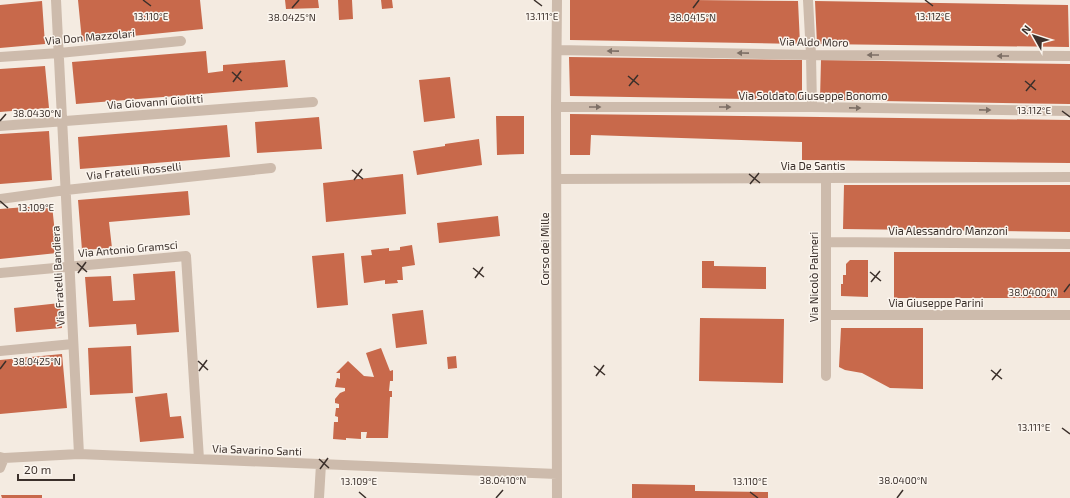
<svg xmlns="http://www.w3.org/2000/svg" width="1070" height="498" font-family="'Exo 2',sans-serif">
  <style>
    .building { fill: #c8694b }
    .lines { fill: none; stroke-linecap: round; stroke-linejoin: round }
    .minor { stroke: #cdbbac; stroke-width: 10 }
    .oneway { fill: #7d6f65 }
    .ticks { fill: none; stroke: #3b302b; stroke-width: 1.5 }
    .labels { text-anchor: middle; stroke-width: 3; stroke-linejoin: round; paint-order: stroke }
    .street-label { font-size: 11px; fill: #3b302b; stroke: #fbf5ee }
    .ticks-label { font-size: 10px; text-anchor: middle; fill: #3b302b; stroke: #fbf5ee; stroke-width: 3; stroke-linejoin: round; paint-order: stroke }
  </style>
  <rect width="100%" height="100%" fill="#f4ebe1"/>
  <path class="building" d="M78,0H200L203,29L82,41Z
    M285,0H318L319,8L286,9Z
    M338,0H352L353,19L339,20Z
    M381,0H392L393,8L382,9Z
    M570,0H691L798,1L800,44L570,40Z
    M42,1L45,44L0,48V5Z
    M815,1L1068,5L1069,47L817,44Z
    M206,51L208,73L223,71V65L285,60L288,87L76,104L72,62Z
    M569,57L802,60V100L570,96Z
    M821,60L1070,64V104L820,100Z
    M45,66L49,108L0,112V69Z
    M450,77L455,118L424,122L419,80Z
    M570,114L1070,120V163L802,160V142L591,135L590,155H570Z
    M496,116H524V154L497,155Z
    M319,117L322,149L257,153L255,122Z
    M227,125L230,157L80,169L78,137Z
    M49,131L52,180L0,184V134Z
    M479,139L482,165L417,175L413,151L445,146V144Z
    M403,174L406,214L326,222L323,183Z
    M844,185H1070V232L843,229Z
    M188,191L190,215L109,222L112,248L82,250L78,200Z
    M52,205L57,253L0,259V209Z
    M498,216L500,236L439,243L437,223Z
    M412,245L415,265L402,267L403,280H397L398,283L385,284V280L364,283L361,256L372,255L371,250L389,248V251L400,250V247Z
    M894,252H1070V298H894Z
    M344,253L348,305L317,308L312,256Z
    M850,260H868V297L841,296V284H843V275H846V264Z
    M702,261H714V266L766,267V289L702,288Z
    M175,271L179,332L137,335L136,324L89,327L85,277L111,276L113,301L135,300L133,274Z
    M60,303L62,328L16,332L14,308Z
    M423,310L427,344L396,348L392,314Z
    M700,318L784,319L783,383L699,381Z
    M841,328H923V389L890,388L862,373L845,370L839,367Z
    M131,346L133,393L90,395L88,348Z
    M381,348L390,371L393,370V381H390L389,391H392V397H390L388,438H366L367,432H361V439L346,438V440L333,439L334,422H338V417L335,416L336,408H339V404L335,403V399L340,393L345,391V388L335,387L337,378L340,379V373H336L348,361L364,376L374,377L366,353Z
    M62,354L67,408L0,414V360Z
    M456,356L457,368L448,369L447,357Z
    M167,393L170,417L181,416L184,438L140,442L135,397Z
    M632,484L695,485V491L768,492V498H632Z
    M1,495H42V498H2Z"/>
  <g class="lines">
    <path class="minor" d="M56,0L79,454
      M808,0L811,55L812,107
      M557,50L811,55L1070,56
      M0,57L59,53L181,41
      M556,107H812L1070,111
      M0,126L313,102
      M557,179L1070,177
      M0,199L66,190L271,168
      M826,242L1070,244
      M0,273L186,256L199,459
      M826,315H1070
      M0,351L73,344
      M826,376V178
      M0,457L4,458L79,454L557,474
      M0,468L4,458
      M319,498L321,464
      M557,498L556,107L557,0"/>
  </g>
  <defs><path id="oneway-solid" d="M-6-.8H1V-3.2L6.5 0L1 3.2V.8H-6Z"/></defs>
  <g class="oneway">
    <use href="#oneway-solid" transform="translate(613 51) rotate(-179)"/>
    <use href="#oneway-solid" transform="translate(743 53) rotate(-179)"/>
    <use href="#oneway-solid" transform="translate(873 55) rotate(-180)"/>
    <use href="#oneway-solid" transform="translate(1003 56) rotate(-180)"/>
    <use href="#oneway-solid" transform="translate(595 107)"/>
    <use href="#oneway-solid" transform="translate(725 107)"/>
    <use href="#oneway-solid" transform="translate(855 108) rotate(1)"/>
    <use href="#oneway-solid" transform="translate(985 110) rotate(1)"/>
  </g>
  <path class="ticks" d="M143,0L151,6M534,0L542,6M925,0L933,6M292,8L299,0M693,8L699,0M232,72L242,81M628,76L639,85M1025,81L1036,90M233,82L241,71M629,86L638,75M1026,91L1035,80M1062,111L1070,117M0,121L6,114M352,170L363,179M749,174L760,183M354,180L362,169M750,184L759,173M0,201L8,208M77,263L87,272M473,268L484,277M870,272L881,281M78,273L86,262M475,278L483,267M871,282L880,271M1064,292L1070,284M198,361L208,370M594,366L605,375M0,369L6,361M991,370L1002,379M199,371L207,360M596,376L604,365M992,380L1001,369M1062,428L1070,434M319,459L329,468M320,469L328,458M359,492L366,498M750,492L758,498M496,498L503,490M897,498L903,490"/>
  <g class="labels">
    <g class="street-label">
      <text transform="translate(90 37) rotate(-5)" y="4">Via Don Mazzolari</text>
      <text transform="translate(814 42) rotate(1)" y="4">Via Aldo Moro</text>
      <text x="813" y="100">Via Soldato Giuseppe Bonomo</text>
      <text transform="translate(155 102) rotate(-4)" y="4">Via Giovanni Giolitti</text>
      <text x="813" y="170">Via De Santis</text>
      <text transform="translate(134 171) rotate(-6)" y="4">Via Fratelli Rosselli</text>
      <text x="948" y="235">Via Alessandro Manzoni</text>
      <text transform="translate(128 249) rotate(-5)" y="4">Via Antonio Gramsci</text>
      <text transform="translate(545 249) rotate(-90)" y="4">Corso dei Mille</text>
      <text transform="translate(58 276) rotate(-93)" y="4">Via Fratelli Bandiera</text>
      <text transform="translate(814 277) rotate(-90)" y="4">Via Nicolò Palmeri</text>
      <text x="936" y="307">Via Giuseppe Parini</text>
      <text transform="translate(257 450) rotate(2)" y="4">Via Savarino Santi</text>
    </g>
  </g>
  <g class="ticks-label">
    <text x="933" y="20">13.112°E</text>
    <text x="151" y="20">13.110°E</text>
    <text x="542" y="20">13.111°E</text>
    <text x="292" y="21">38.0425°N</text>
    <text x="693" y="21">38.0415°N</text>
    <text x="1034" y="114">13.112°E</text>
    <text x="37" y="117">38.0430°N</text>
    <text x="36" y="211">13.109°E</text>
    <text x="1033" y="296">38.0400°N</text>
    <text x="37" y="365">38.0425°N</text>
    <text x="1034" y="431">13.111°E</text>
    <text x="503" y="484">38.0410°N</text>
    <text x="903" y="484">38.0400°N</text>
    <text x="359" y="485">13.109°E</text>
    <text x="750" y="485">13.110°E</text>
  </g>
  <g transform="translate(1034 36) rotate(309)" stroke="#fbf5ee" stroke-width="3" paint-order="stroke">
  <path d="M0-3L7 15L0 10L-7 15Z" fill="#3b302b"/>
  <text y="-6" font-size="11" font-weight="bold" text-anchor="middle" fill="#3b302b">N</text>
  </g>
  <path d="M18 474v6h56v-6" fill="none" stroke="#3b302b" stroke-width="2"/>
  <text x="24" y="474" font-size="12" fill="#3b302b" stroke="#fbf5ee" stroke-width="3" paint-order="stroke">20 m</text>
</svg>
